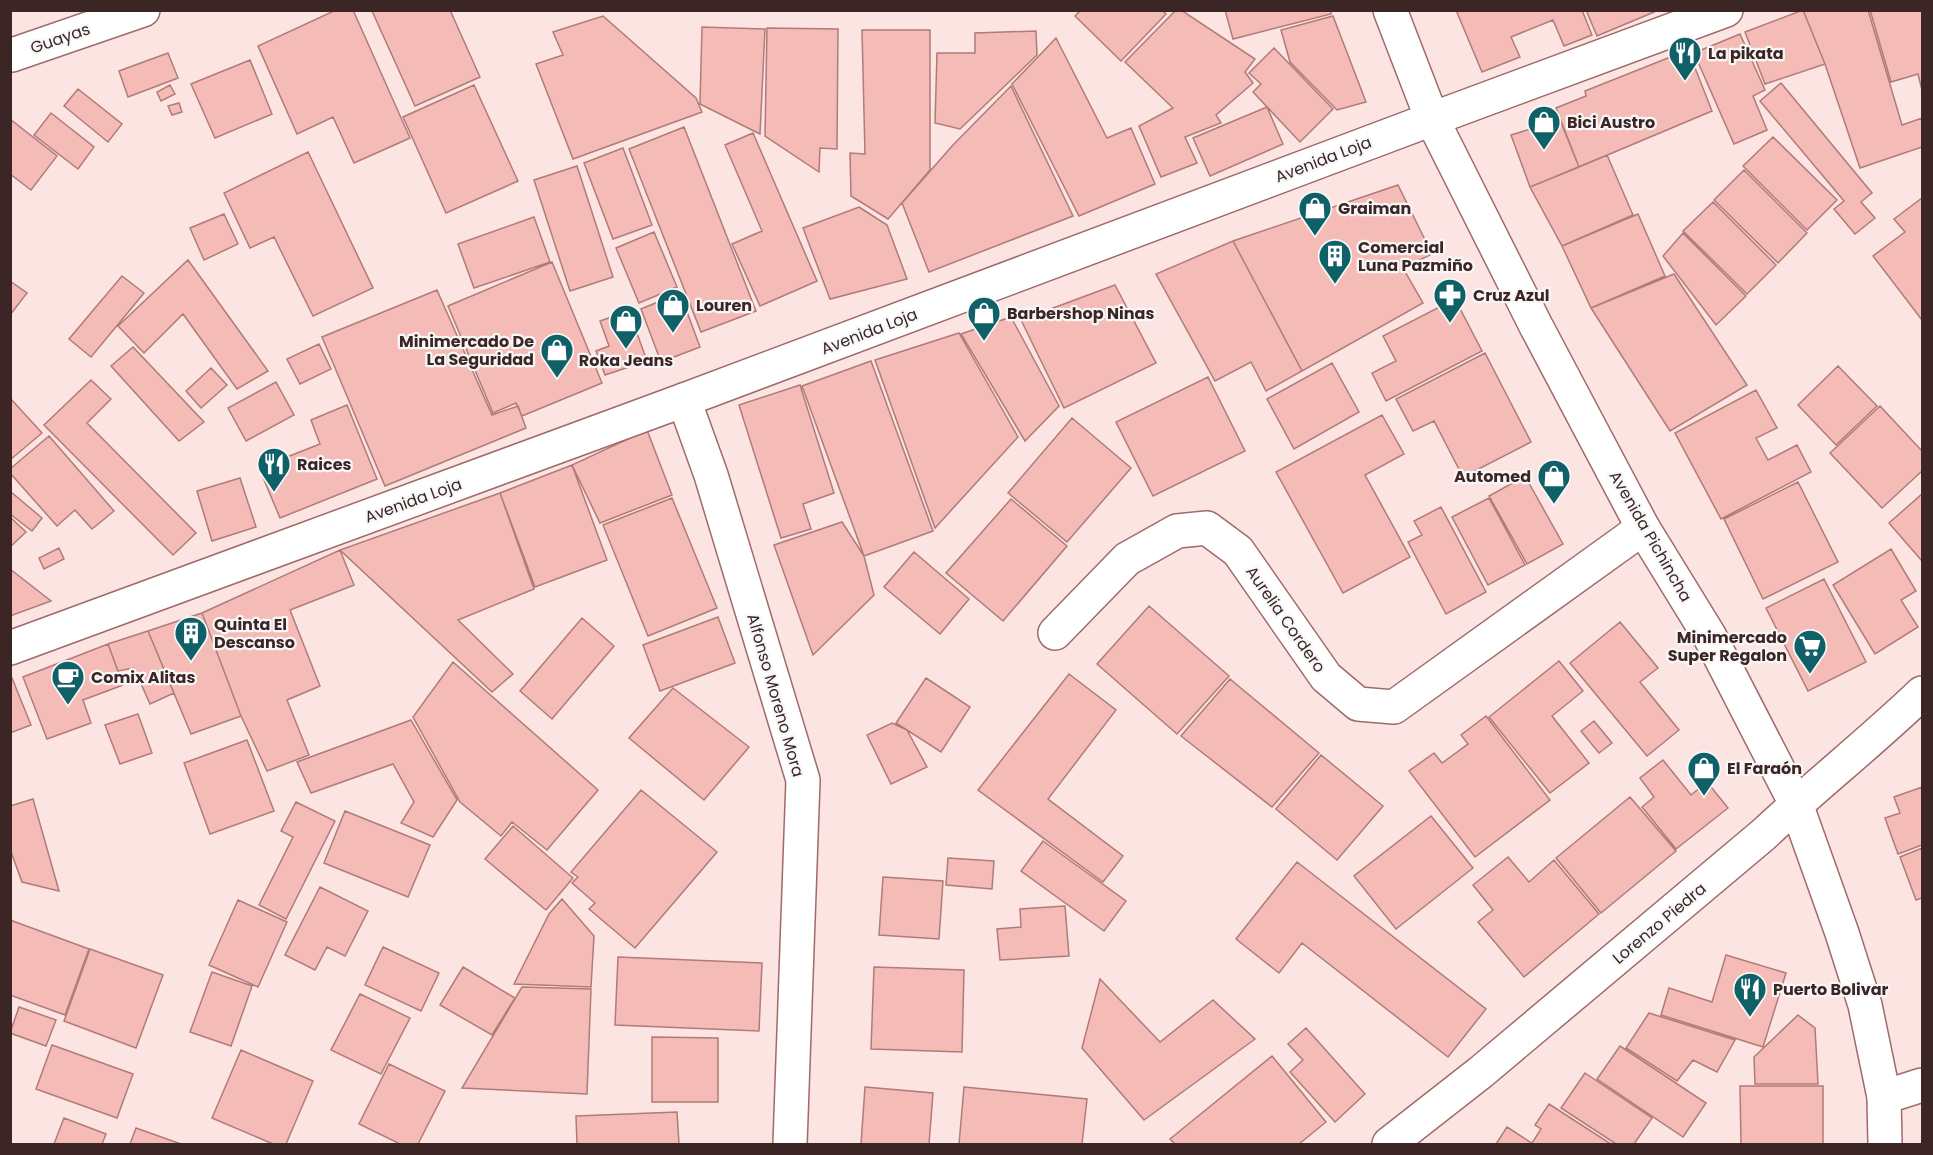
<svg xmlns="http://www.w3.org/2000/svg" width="1933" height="1155" font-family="Poppins,sans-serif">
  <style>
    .building { fill: #f5bbb7; stroke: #b07b78; stroke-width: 1.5 }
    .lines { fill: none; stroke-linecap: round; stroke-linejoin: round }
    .street-casing { stroke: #9f6b68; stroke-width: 36 }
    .secondary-casing { stroke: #9f6b68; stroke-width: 36 }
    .street { stroke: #fff; stroke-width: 33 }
    .secondary { stroke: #fff; stroke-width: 33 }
    .labels { text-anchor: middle; stroke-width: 4.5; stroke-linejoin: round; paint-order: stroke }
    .street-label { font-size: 16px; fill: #3c2625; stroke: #f7f7f7 }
    .poi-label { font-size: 16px; font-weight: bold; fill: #3c2625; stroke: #f7f7f7; text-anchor: start }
  </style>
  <rect width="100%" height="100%" fill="#fce4e2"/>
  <path class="building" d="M336,10H353L410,138L354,163L333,117L297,134L258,46Z
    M450,10L480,77L415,106L372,11Z
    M1081,10H1162L1166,14L1121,61L1075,16Z
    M1176,10H1181L1255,59L1245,72L1253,83L1216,115L1221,123L1185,137L1197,163L1161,177L1139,126L1173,108L1125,62Z
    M1225,10H1331V14L1233,39Z
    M1456,10H1582L1592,35L1564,46L1553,20L1511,37L1520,57L1482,72Z
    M1586,10H1653L1654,12L1597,36Z
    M1803,10H1868L1902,125L1922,118V147L1860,168L1825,64Z
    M1803,10L1825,64L1765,84L1745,32Z
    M1870,10H1922V90L1918,74L1891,82Z
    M603,16L696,98L702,112L573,159L536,64L563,55L553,32Z
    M1333,16L1366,102L1337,110L1290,62L1281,30Z
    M702,27L765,29L760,134L700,104Z
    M767,28L838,29L837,149L820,148L819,172L765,136Z
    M862,30H930V170L888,219L851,196L850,153L865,154Z
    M1036,31L1037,55L960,129L935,123L937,53H975V33Z
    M1740,34L1765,90L1753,96L1767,130L1734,144L1694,53Z
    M1056,38L1107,138L1131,128L1155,184L1079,216L1012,84Z
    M1274,48L1333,109L1300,142L1253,92L1261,84L1249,73Z
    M1688,50L1712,111L1579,167L1556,108L1586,96L1585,91Z
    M168,53L178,78L128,97L119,71Z
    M250,60L272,114L215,138L191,84Z
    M1781,83L1872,193L1861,202L1875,218L1855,234L1834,209L1844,201L1760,101Z
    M170,85L175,94L161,101L157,92Z
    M474,85L518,181L446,213L403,117Z
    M1011,86L1073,216L929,272L902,203L953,145Z
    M78,89L122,124L108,142L64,106Z
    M179,103L182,112L172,115L168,106Z
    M1267,107L1283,144L1210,176L1193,138Z
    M51,113L94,147L78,169L34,135Z
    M10,119L57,156L31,190L10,174Z
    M1560,120L1579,167L1530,187L1511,135Z
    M684,127L756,311L701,332L629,149Z
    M753,133L817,281L760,306L732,244L762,231L725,145Z
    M1773,137L1837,200L1807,230L1743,166Z
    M623,148L652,225L613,239L584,163Z
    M308,152L373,288L313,316L274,237L250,248L224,193Z
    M1607,155L1633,215L1562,246L1530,187Z
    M577,166L613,277L570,291L534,180Z
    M1744,170L1807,233L1778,263L1714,200Z
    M1398,185L1432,254L1403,268L1423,303L1302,371L1233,241Z
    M1922,198V320L1873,256L1905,232L1894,219Z
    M1713,202L1776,265L1747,294L1683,231Z
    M859,207L887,225L907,279L830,299L803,228Z
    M224,214L238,244L204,260L190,228Z
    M1638,214L1665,276L1591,308L1562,246Z
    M534,217L550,262L474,288L458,244Z
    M654,232L677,287L639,303L616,248Z
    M1683,233L1746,296L1716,325L1663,256Z
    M1233,241L1302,371L1266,391L1251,362L1215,381L1156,274Z
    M188,260L268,371L237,389L183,314L144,353L118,326Z
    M552,262L602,383L522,416L516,403L493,413L448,306Z
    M1674,274L1747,385L1670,431L1591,308Z
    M122,276L144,293L91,357L69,339Z
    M10,281L27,293L10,315Z
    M1115,285L1156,363L1064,408L1021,320Z
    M437,290L492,415L518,406L526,428L385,486L322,337Z
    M680,293L700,347L661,362L641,309Z
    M1455,299L1482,351L1386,401L1372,373L1396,361L1383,336Z
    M629,311L647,361L605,375L596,351L609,346L600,321Z
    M1011,317L1059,406L1025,441L961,334Z
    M959,333L1018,437L935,528L875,360Z
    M319,344L331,369L300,384L287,359Z
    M133,347L204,422L179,441L111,366Z
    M1485,353L1531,442L1463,477L1434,421L1413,431L1396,399Z
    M871,361L933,531L864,556L802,386Z
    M1332,363L1359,412L1294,449L1267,399Z
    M1838,366L1877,406L1836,445L1798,405Z
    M211,368L227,385L201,408L186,391Z
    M1208,377L1245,451L1153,496L1116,422Z
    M91,380L111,399L87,423L196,533L173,555L44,425Z
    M276,382L294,415L246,441L228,408Z
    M800,385L834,493L803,504L811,529L781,538L739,405Z
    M1756,390L1777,428L1756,438L1768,460L1797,445L1811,472L1721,519L1675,433Z
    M10,398L42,433L10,460Z
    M347,405L377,479L280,518L259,468L320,444L311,420Z
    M1880,406L1922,451V471L1882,508L1830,453Z
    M1382,415L1404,454L1365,475L1410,557L1343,593L1276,472Z
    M1072,418L1131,468L1067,542L1008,493Z
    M647,430L672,495L600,523L572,465Z
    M49,436L114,511L92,529L75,510L57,526L10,473V469Z
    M572,465L607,560L535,587L500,493Z
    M1525,476L1563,544L1527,564L1489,496Z
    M240,478L256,527L212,541L197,491Z
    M1798,482L1838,562L1763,599L1724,519Z
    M11,492L42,518L32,531L10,514Z
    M500,493L534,589L458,620L513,674L492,692L340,550Z
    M1922,494V561L1889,523Z
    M672,498L717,608L648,636L603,525Z
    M1489,498L1525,565L1488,585L1452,517Z
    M1011,499L1067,546L1003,621L946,573Z
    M1441,507L1486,592L1446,614L1408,542L1422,535L1414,521Z
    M10,517L26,532L10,547Z
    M842,522L864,556L874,595L813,655L774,545Z
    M59,548L64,559L44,569L39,558Z
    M1891,549L1916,591L1901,600L1918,627L1875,654L1833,585Z
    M340,550L354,585L290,610L320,686L287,700L309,755L267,771L241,716L202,613Z
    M914,552L969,599L940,634L884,587Z
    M10,569L51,601L10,616Z
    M1824,579L1866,662L1808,691L1766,608Z
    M1149,606L1229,676L1177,734L1097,664Z
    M202,613L241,716L191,734L148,631Z
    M718,617L735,663L660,691L643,645Z
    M582,618L614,646L552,719L520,691Z
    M1620,622L1658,668L1640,682L1679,730L1647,756L1570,663Z
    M148,631L174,693L150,704L134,668L118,671L108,644Z
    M108,644L123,685L83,700L91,723L47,739L23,677Z
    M1559,661L1583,691L1552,716L1589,763L1550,793L1489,717Z
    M453,662L598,790L547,850L512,822L501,836L460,802L413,717Z
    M1069,674L1116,710L1048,799L1123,856L1103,882L978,790Z
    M12,678L31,725L10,733V679Z
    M926,678L970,707L941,752L896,723Z
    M1230,679L1319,753L1272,807L1181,736Z
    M673,688L749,747L704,800L629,738Z
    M138,714L152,753L120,764L105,725Z
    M1486,716L1550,800L1475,857L1409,771L1434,753L1442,763L1468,744L1461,735Z
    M411,720L457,800L433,837L401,823L414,802L393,764L311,793L297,762Z
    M1594,721L1612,743L1599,753L1581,731Z
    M892,723L907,730L927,767L891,784L867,735Z
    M247,740L274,811L210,834L184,763Z
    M1321,755L1383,806L1337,860L1276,809Z
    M1663,760L1691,795L1707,782L1728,808L1676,849L1642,807L1654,797L1640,778Z
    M1922,787V845L1898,854L1885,818L1900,813L1894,797Z
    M641,790L717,852L635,948L589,909L595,903L572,883L578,877L571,872Z
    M1630,797L1676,851L1601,913L1556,858Z
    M33,799L59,891L22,882L10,849V806Z
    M296,802L335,821L286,919L259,905L293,837L281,831Z
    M345,811L430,845L408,897L324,863Z
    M1431,816L1473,868L1396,929L1354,876Z
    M513,826L573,878L546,910L485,859Z
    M1043,841L1126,901L1104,931L1021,871Z
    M1922,848V898L1916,900L1900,857Z
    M1508,857L1529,882L1554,860L1599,914L1524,977L1478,922L1493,910L1473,885Z
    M948,858L994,861L992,889L946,885Z
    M1297,862L1486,1009L1448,1057L1302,943L1279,973L1236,939Z
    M883,877L943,881L939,939L879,935Z
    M320,887L368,911L345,956L327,947L315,970L285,955Z
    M562,899L594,936L591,987L514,984L549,914Z
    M238,900L287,922L258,987L209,965Z
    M1065,906L1069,956L1000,960L997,929L1021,927L1020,909Z
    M10,920L89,949L65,1015L10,995Z
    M383,947L439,973L421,1011L365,985Z
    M90,949L163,975L136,1048L64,1021Z
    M1726,955L1786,973L1763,1047L1661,1015L1669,988L1712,1002Z
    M618,957L762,963L759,1031L615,1025Z
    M463,967L515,998L492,1035L440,1005Z
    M874,967L964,970L962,1052L871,1049Z
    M212,972L252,986L231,1046L190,1032Z
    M1100,979L1160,1042L1213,1000L1255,1039L1144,1120L1082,1048Z
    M522,987L591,989L587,1094L462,1088Z
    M360,994L410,1018L381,1074L331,1050Z
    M19,1007L56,1020L46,1046L10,1033Z
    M1649,1013L1735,1040L1717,1072L1693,1060L1677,1081L1626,1048Z
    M1798,1015L1815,1028L1818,1084H1755L1754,1057Z
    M1306,1028L1365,1094L1335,1122L1290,1072L1303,1060L1288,1044Z
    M652,1037L718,1038V1102H652Z
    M52,1045L133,1074L117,1118L36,1089Z
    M1620,1046L1706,1103L1683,1137L1597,1079Z
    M241,1050L313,1081L286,1144H273L212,1118Z
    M1272,1056L1326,1122L1299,1144H1175L1170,1139Z
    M389,1064L445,1091L418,1144H400L359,1124Z
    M1585,1073L1652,1118L1634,1144H1616L1561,1108Z
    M1740,1086H1823V1144H1741Z
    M865,1087L933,1093L929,1144H861Z
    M964,1087L1087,1099L1082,1144H959Z
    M1549,1104L1611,1144H1535L1532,1143L1541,1129L1535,1125Z
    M677,1112L679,1144H577L576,1116Z
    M64,1118L106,1134L102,1144H54Z
    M1507,1127L1533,1144H1496Z
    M136,1128L181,1144H130Z"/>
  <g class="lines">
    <g class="street-casing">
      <path id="street" d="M12,55L143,10
        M684,400L711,475L803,780L790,1144
        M1055,633L1127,559L1177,531L1207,528L1238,551L1326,677L1358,704L1394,707L1643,528
        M1884,1097L1922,1085
        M1389,1144L1481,1072L1763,835C1815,786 1871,742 1922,693"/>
    </g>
    <g class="secondary-casing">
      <path id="secondary" d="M1390,10L1432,119L1536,326L1643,528L1710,637L1796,804L1842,933L1865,1005L1884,1097L1885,1144
        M10,648L684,400L1432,119L1726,10"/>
    </g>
    <use href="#street" class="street"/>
    <use href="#secondary" class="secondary"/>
  </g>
  <defs>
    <g id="restaurant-pin" transform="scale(1.725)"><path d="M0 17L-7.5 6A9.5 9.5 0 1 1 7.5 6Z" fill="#106167" stroke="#f7f7f7"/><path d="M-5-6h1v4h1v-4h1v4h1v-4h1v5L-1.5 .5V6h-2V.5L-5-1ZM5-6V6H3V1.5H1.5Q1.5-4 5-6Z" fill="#fff"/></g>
    <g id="shop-pin" transform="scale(1.725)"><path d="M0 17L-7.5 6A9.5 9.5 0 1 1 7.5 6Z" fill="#106167" stroke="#f7f7f7"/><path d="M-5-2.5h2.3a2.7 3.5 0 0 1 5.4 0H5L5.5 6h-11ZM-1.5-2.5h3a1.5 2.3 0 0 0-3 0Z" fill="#fff"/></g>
    <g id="building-pin" transform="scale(1.725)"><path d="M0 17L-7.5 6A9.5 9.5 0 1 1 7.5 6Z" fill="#106167" stroke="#f7f7f7"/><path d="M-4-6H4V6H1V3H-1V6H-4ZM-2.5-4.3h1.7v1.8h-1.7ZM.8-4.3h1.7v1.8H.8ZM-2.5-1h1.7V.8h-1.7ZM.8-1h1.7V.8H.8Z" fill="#fff"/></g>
    <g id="pharmacy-pin" transform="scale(1.725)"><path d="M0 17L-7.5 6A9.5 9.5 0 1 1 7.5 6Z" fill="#106167" stroke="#f7f7f7"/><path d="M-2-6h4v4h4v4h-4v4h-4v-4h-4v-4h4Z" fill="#fff"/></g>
    <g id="supermarket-pin" transform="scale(1.725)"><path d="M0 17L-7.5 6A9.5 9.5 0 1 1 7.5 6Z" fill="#106167" stroke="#f7f7f7"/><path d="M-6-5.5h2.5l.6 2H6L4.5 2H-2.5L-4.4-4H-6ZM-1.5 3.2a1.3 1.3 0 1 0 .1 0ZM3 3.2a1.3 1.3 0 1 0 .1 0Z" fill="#fff"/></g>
    <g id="cafe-pin" transform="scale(1.725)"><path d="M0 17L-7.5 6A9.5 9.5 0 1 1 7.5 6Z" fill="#106167" stroke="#f7f7f7"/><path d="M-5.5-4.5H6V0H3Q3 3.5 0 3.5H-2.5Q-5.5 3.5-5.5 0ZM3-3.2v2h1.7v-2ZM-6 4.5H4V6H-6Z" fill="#fff"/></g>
  </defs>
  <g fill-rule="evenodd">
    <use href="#restaurant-pin" x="1685" y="53"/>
    <use href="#shop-pin" x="1544" y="122"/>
    <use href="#shop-pin" x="1315" y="208"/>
    <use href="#building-pin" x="1335" y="256"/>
    <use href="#pharmacy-pin" x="1450" y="295"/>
    <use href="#shop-pin" x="673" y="305"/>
    <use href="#shop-pin" x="984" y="313"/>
    <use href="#shop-pin" x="626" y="321"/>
    <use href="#shop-pin" x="557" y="350"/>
    <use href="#restaurant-pin" x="274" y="464"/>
    <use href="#shop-pin" x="1554" y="476"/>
    <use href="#building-pin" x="191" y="633"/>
    <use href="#supermarket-pin" x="1810" y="646"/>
    <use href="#cafe-pin" x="68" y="677"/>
    <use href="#shop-pin" x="1704" y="768"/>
    <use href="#restaurant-pin" x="1750" y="989"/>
  </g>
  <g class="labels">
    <g class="street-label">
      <text transform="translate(60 38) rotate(-19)" y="6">Guayas</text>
      <text transform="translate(1323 159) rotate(-21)" y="6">Avenida Loja</text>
      <text transform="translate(869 331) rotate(-21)" y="6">Avenida Loja</text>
      <text transform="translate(413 500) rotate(-20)" y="6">Avenida Loja</text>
      <text transform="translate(1651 536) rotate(60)" y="6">Avenida Pichincha</text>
      <text transform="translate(1286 619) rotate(55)" y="6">Aurelia Cordero</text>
      <text transform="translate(776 695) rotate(74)" y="6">Alfonso Moreno Mora</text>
      <text transform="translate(1659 923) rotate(-40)" y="6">Lorenzo Piedra</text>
    </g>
    <g class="poi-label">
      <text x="1708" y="59">La pikata</text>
      <text x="1567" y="128">Bici Austro</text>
      <text x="1338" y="214">Graiman</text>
      <text x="1358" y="253">Comercial<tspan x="1358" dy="18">Luna Pazmiño</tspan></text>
      <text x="1473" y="301">Cruz Azul</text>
      <text x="696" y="311">Louren</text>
      <text x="1007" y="319">Barbershop Ninas</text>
      <text x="534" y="347" text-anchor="end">Minimercado De<tspan x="534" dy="18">La Seguridad</tspan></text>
      <text x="626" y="366" text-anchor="middle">Roka Jeans</text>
      <text x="297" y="470">Raices</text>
      <text x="1531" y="482" text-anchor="end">Automed</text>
      <text x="214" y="630">Quinta El<tspan x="214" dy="18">Descanso</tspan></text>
      <text x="1787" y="643" text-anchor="end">Minimercado<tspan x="1787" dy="18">Super Regalon</tspan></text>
      <text x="91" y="683">Comix Alitas</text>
      <text x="1727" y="774">El Faraón</text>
      <text x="1773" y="995">Puerto Bolivar</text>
    </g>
  </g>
  <rect width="1933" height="1155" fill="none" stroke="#3c2625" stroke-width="24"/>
</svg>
